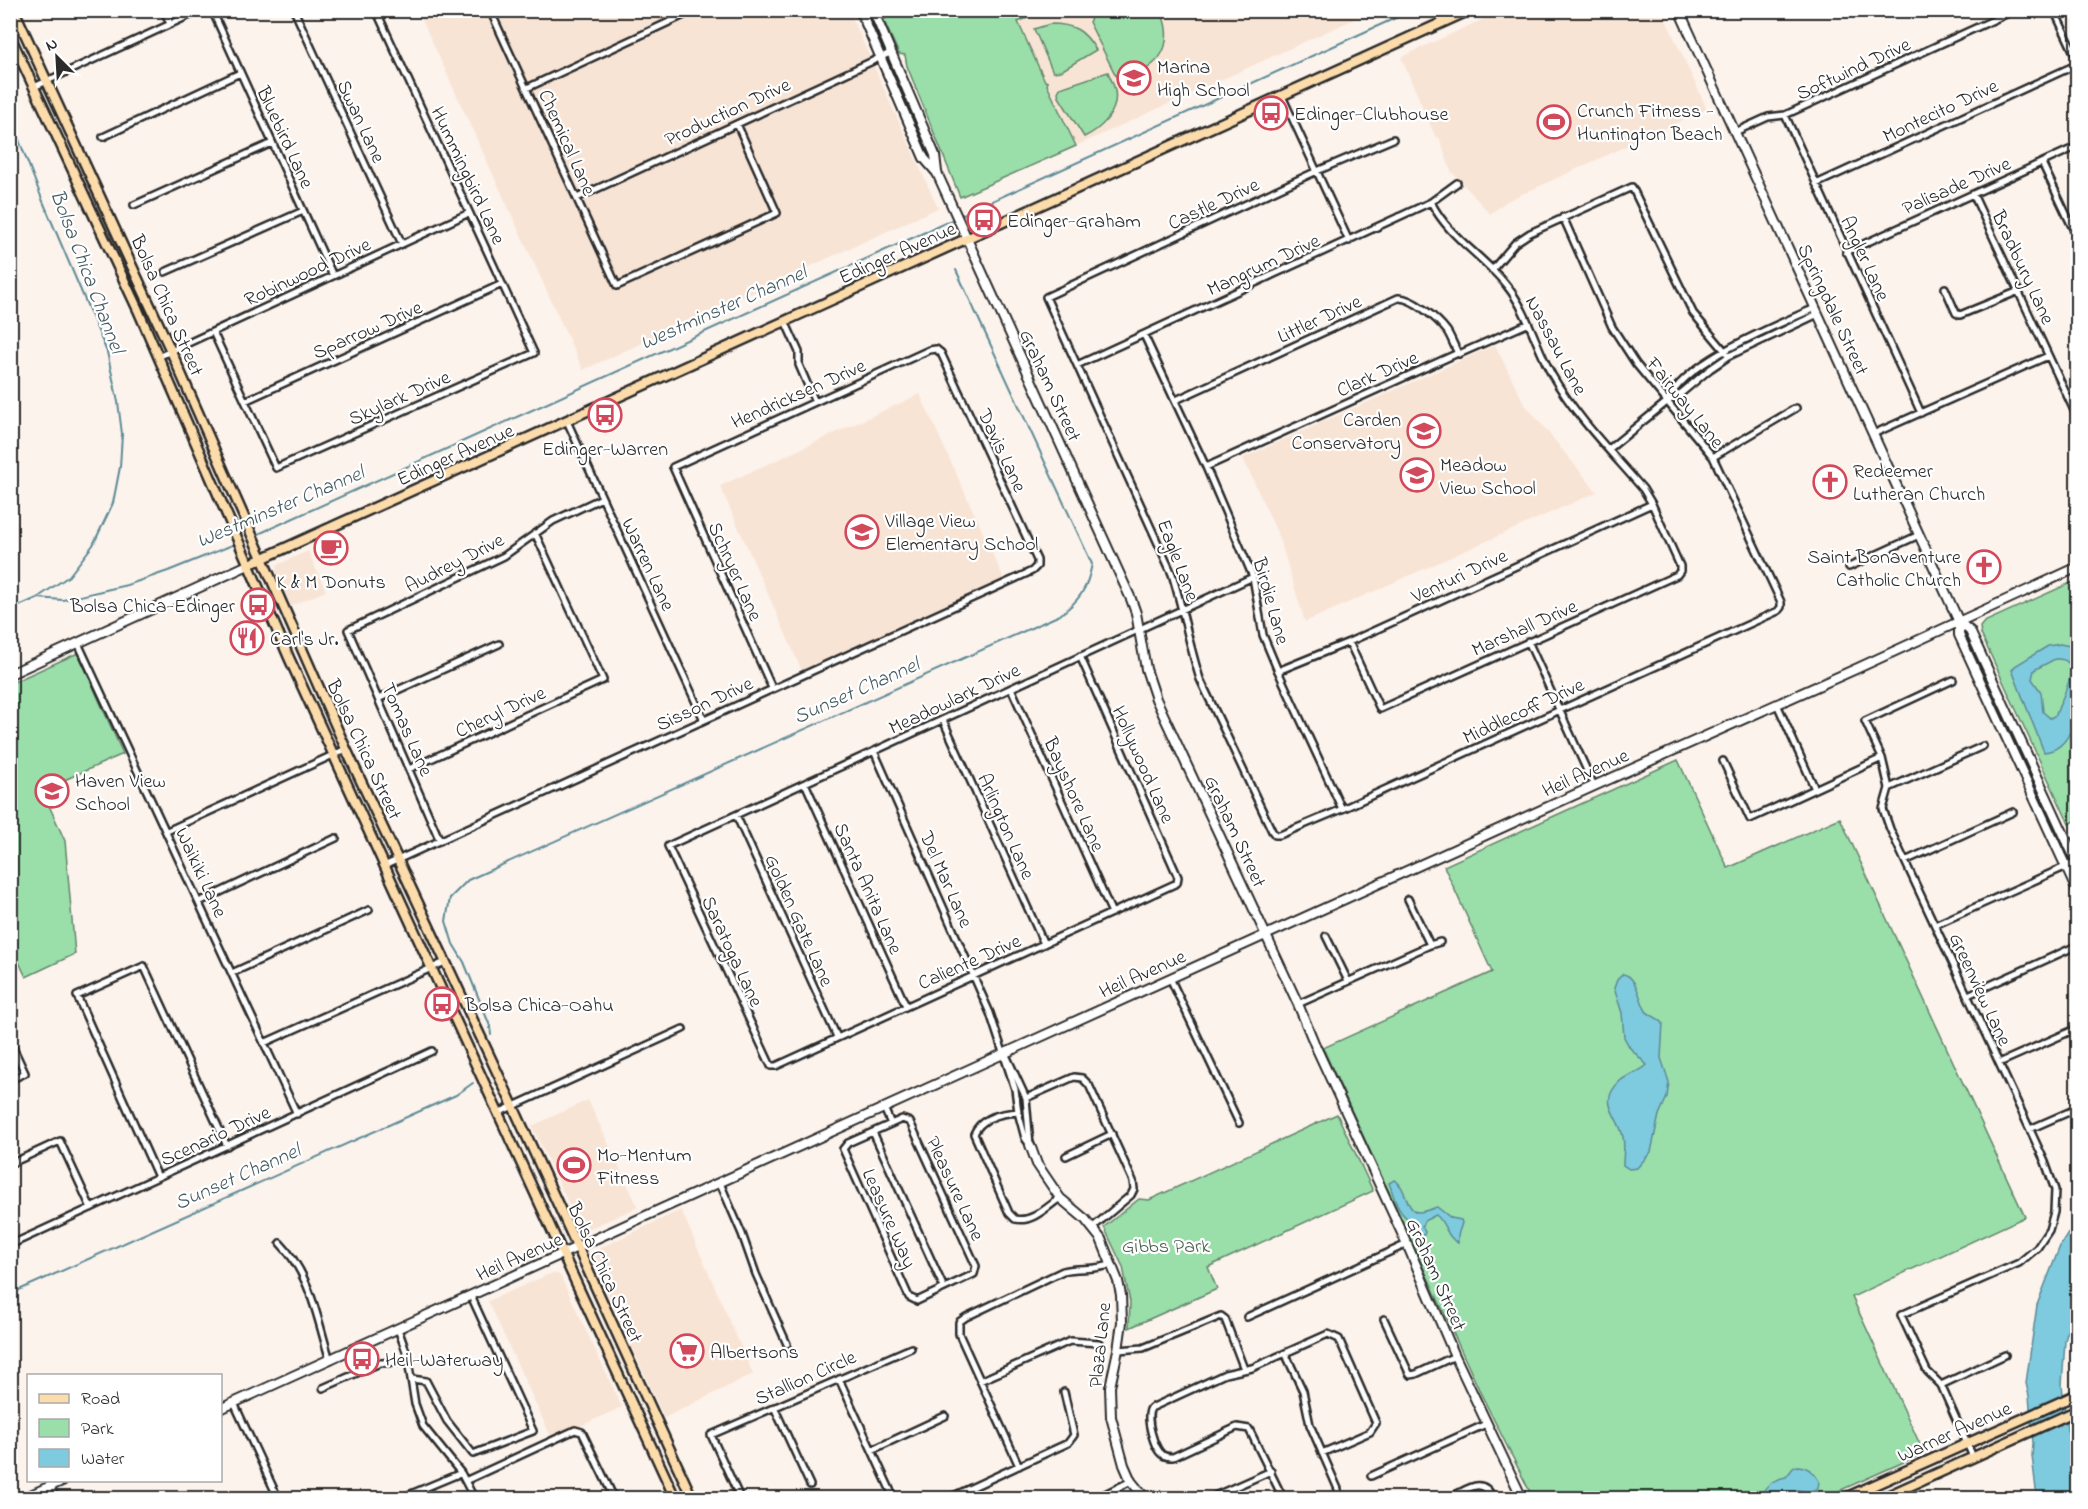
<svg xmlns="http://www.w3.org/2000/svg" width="2088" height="1509" font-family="'Indie Flower',sans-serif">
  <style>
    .built { fill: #f8e4d5 }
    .green { fill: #9adeaa; stroke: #62846a; stroke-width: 1.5 }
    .water { fill: #7ecade; stroke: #5d8a96; stroke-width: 1.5; fill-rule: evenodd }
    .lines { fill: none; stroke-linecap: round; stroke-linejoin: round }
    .stream { stroke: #5d8a96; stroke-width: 2 }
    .street-casing { stroke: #2b2b2b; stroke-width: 10 }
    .secondary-casing { stroke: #2b2b2b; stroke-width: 12 }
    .primary-casing { stroke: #2b2b2b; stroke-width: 13 }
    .street { stroke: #fff; stroke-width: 5 }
    .secondary { stroke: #fff; stroke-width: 8 }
    .primary { stroke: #fddcac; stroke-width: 8 }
    .labels { text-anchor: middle; stroke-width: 4.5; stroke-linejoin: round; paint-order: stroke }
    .poi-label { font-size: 20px; fill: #2b2b2b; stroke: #fff; text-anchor: start }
    .street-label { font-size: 20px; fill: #2b2b2b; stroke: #fff }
    .park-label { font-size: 20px; fill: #4c6151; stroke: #fff }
    .water-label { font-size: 21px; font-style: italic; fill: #445b61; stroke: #fff }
  </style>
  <rect width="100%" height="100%" fill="#fcf3ec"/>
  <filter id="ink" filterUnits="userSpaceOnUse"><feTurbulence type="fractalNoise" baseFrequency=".0167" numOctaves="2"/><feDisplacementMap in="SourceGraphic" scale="12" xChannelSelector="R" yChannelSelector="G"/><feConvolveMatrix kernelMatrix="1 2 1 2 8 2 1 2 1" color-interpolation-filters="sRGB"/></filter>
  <g filter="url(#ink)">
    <path class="built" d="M418,11H849L938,208L583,370Z
      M1012,11H1372L1076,146Z
      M1501,11H1662L1707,109L1507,201L1490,214L1451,171L1439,137L1436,138L1401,57Z
      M1495,345L1524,403L1597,492L1305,622L1279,537L1243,458Z
      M920,394L1004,579L802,671L720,486Z
      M308,551L326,591L291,606L276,573L277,565Z
      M588,1100L638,1207L586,1230L579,1226L532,1126Z
      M681,1210L753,1374L664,1418L592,1258L594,1253L600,1248Z
      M552,1273L560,1275L622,1407L552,1439L488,1301Z"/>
    <path class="green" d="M882,11H1043L1018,22L1045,81L1048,82L1047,85L1076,146L960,197L907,66L905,55L899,54L884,21L886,17Z
      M1103,11H1161C1178,52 1154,68 1120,84L1089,22L1092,16Z
      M1252,11H1301C1284,18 1268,18 1252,11Z
      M1050,24C1074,24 1084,30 1096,50L1061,71L1053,72L1034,29Z
      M1108,72C1110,78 1114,84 1115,91C1119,112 1101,129 1084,137L1059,97L1058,92L1060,88Z
      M2077,580V820L2069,824L1981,634L1980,627L1984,622Z
      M78,653L123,754L42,790L65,841L75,954L26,977L10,943L11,683Z
      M1678,760L1728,868L1840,818L2025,1217L1852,1297L1924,1453L1823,1498H1533L1482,1396L1323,1048L1492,972L1444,866Z
      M1337,1114L1373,1191L1208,1267L1217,1289L1129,1328L1130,1302L1123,1267L1104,1227L1139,1199L1149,1200Z"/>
    <path class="water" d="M2060,644L2070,646L2077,654C2078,682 2084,748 2044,752L2012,670L2015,666L2048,646ZM2055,659C2088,657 2059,701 2056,715L2050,718L2043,712L2041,692L2032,679L2034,670Z
      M1623,974C1637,976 1639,999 1646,1011C1649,1015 1658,1018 1663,1023L1661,1058L1669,1082L1667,1097L1659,1115L1651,1152L1637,1168L1629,1169L1623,1165C1623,1155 1625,1146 1623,1137C1619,1115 1597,1104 1619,1082C1627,1074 1639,1073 1647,1065L1630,1048L1624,1037L1622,1013L1614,988L1617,980Z
      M1394,1180C1407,1186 1405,1210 1418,1212C1425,1212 1431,1209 1437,1207L1451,1218L1461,1220L1462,1223L1458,1235V1243C1446,1237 1446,1223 1436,1215L1424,1221L1422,1226L1425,1232L1424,1235L1411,1233V1221C1396,1212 1395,1198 1389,1183Z
      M2077,1219V1294L2065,1341L2062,1385L2067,1430L2071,1440L2077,1481V1498H2037L2032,1456L2033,1443L2029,1396L2026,1383L2037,1305L2060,1246Z
      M1797,1466C1808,1466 1814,1472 1819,1481L1818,1488L1809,1492L1798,1490C1791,1502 1775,1499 1763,1498L1761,1496C1766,1484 1774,1479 1786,1477L1793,1468Z"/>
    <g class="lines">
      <path class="stream" d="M10,117L42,199L107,352L118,402L122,434L120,467L113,503L93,545L69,576L37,598L10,610
        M959,216L1413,10
        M254,536L954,219
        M37,598L63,600L127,585L168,571L235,544
        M491,1035L490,1026L464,962L453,944L446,921L450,898L468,880L1060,615C1080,600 1087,589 1092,564L956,270
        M10,1294L456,1095L473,1083"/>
      <g class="street-casing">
        <path id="street" d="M164,10L170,24
          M212,10L333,276
          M294,10L402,244
          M490,10L617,286L777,213L737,124
          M2054,10L2078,61
          M34,87L201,10
          M527,88L695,10
          M1282,96L1349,241
          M1785,115L1921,413
          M1735,132L1768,117L1785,115L2015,10
          M103,137L240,73
          M1393,139L1317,171L1046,297L1172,574C1183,609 1189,645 1200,679L1272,831L1275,835H1280L1342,809L1778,611L1781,607V602L1713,457L1636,364L1612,327L1563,217
          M2042,163L2078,239
          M1816,184L2078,64
          M1973,194L2078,419
          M577,198L890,53
          M134,205L272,143
          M1846,252L2078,146
          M1492,270L1515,243L1530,233L1632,187L1693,313L1729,356
          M165,272L303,211
          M1945,288L1956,313L1960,315L2019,291
          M785,321L799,352V365L815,402
          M213,332L276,468L534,353L376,10
          M1144,335L1206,467L1253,577L1263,635L1278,671L1342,809
          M158,357L469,213
          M1077,365L1431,202L1457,183
          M1176,400L1398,298C1412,297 1438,319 1447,331C1451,337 1454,346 1458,353
          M245,401L502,284
          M1668,401C1683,362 1777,325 1815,308
          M567,421L704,720
          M1873,434L2048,356
          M1609,449L1668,401L1679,395L1710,369L1729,356L1818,314
          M1713,457L1796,408
          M1206,467L1458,353L1459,354L1527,324
          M1849,567L1919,535
          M1528,641L1594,786
          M1349,642L1380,709L1677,575L1680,571V566L1652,504L1643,489C1612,453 1576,417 1552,375C1536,347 1528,312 1507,286C1483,255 1449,238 1431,202
          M78,643L297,1114
          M1080,656L1178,877L1177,883L776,1066H771L668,846L1253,577
          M1278,671L1349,642L1652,504
          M1953,680L1865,721L1882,758L1889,788L1883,809L1890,829L2045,1162L2055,1190L2054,1212L2049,1230L2037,1248L2019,1263L1901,1315L1927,1371L1941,1385L1973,1457
          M1011,688L1112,913
          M378,699L499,644
          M1777,704L1815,789
          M943,720L1044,944
          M874,751L990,1013L1015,1089L1018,1112L1025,1138L1030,1145
          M1723,761L1750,819L1882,758
          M409,769L603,680L535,533
          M805,783L906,1006
          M1889,788L1983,746
          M736,815L837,1037
          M167,831L346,749
          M440,841L348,630L504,556L553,521L602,498
          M1905,861L2013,812
          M384,866L1032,571L1037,566V560L941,353L936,349L929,350L673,467L772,688
          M1408,899L1430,945
          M199,902L336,838
          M1935,925L2076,862
          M1326,936L1348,981
          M232,973L369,910
          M1170,978L1239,1123
          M1968,995L2074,947
          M1298,1004L1430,945L1440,942
          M10,1041L25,1073L10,1080
          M264,1043L445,962
          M1007,1057L1026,1098L1030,1145
          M1999,1063L2078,1028
          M1026,1098L1074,1077L1082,1078L1089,1085L1133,1181L1134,1189L1131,1195L1092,1228
          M884,1108L891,1124
          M1018,1112C1002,1113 981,1117 974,1134L1009,1213L1015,1219C1032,1223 1047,1207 1060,1198
          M498,1113L683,1029
          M902,1119L910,1122L976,1266L974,1274L917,1301L909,1297L843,1149L848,1143Z
          M2030,1129L2078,1108
          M873,1132L944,1288
          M1066,1156L1112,1134
          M10,1164L60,1141L91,1208
          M158,1177L77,996L144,966L227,1146
          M720,1183L742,1234L756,1274L787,1344
          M280,1243C311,1275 317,1319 330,1360
          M10,1245L432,1051
          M1247,1317L1407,1244
          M1384,1319L1410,1375L1416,1374L1455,1356
          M398,1329L407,1354L415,1404L423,1426L461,1473L474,1498
          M1118,1350L1143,1348L1221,1316L1225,1319L1244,1369
          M1285,1353L1303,1391L1310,1425L1338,1489V1498
          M412,1379L426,1381L447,1421L473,1454L533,1431L471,1296
          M839,1379L894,1498
          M980,1381L1070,1341L1099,1343
          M1941,1385L2005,1355
          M323,1388L380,1363L408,1362
          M234,1403L278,1498
          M774,1407L810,1485
          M872,1450L945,1416
          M1019,1466L959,1334V1322L966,1317L1063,1271C1080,1267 1096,1271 1112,1264
          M1371,1476L1486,1424
          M465,1481L575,1430L582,1432L614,1498
          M50,1487L56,1498
          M401,1498L461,1473
          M740,1498L711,1435L911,1348
          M949,1498L1068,1443L1074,1435L1064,1392
          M1097,1498L1131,1481
          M1210,1498L1271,1471
          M1283,1498L1249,1429L1237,1427L1173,1457C1170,1457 1166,1457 1163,1455C1154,1450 1145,1417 1151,1408L1225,1374L1252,1368L1328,1334L1339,1339L1376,1423L1370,1432L1322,1453
          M1449,1498C1467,1490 1482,1475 1493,1498"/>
      </g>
      <g class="secondary-casing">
        <path id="secondary" d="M860,10L924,158L937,173L1131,599L1136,613L1146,669L1156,699L1298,1004L1315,1045L1407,1244L1455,1356L1522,1498
          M873,10L935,155L937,172
          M1679,10L1959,622V635L2078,893
          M1959,622L1970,631L2078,865
          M10,674L248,565
          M1030,1145L1037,1164L1060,1198L1085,1219L1101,1239L1118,1281L1121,1295L1122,1322L1118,1350L1110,1387L1111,1417L1124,1465L1131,1481L1145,1498
          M220,1409L1594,786L1858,668L2078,567
          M24,1498L64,1480"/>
      </g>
      <g class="primary-casing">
        <path id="primary" d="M14,10L171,351L346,749L513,1106L692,1498
          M10,36L138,310L290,660L675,1498
          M248,565L1470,10
          M1845,1498L2078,1394
          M1883,1498L2078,1410"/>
      </g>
      <use href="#street" class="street"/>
      <use href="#secondary" class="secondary"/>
      <use href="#primary" class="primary"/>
    </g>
  </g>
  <defs>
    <g id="school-ring" transform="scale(1.725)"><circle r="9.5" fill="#fff" stroke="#d1495b" stroke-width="1.5"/><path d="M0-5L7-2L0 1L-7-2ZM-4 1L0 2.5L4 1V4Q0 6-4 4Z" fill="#d1495b"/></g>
    <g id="bus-ring" transform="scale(1.725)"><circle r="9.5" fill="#fff" stroke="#d1495b" stroke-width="1.5"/><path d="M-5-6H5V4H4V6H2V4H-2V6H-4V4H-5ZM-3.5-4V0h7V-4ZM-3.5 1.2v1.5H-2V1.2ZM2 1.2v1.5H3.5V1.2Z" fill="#d1495b"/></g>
    <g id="stadium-ring" transform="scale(1.725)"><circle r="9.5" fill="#fff" stroke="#d1495b" stroke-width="1.5"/><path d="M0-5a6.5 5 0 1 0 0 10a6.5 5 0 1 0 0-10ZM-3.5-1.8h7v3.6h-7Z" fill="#d1495b"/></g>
    <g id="church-ring" transform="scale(1.725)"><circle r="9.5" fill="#fff" stroke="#d1495b" stroke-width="1.5"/><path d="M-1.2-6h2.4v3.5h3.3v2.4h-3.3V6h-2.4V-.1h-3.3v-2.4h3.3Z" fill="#d1495b"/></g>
    <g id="cafe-ring" transform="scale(1.725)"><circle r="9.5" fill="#fff" stroke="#d1495b" stroke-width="1.5"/><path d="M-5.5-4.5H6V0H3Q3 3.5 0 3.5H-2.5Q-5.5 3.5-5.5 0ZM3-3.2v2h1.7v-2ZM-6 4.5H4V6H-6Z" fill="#d1495b"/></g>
    <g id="restaurant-ring" transform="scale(1.725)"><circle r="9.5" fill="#fff" stroke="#d1495b" stroke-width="1.5"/><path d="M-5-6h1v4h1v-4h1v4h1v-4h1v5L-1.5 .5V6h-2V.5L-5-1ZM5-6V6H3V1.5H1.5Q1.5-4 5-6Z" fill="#d1495b"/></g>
    <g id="supermarket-ring" transform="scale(1.725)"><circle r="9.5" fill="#fff" stroke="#d1495b" stroke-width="1.5"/><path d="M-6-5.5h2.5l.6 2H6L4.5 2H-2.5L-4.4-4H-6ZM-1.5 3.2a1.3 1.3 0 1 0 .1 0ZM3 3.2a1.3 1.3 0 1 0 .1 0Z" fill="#d1495b"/></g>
  </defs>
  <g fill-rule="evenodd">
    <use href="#school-ring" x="1134" y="78"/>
    <use href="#bus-ring" x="1271" y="113"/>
    <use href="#stadium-ring" x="1554" y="122"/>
    <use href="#bus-ring" x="984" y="220"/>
    <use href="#bus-ring" x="605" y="415"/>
    <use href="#school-ring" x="1424" y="431"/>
    <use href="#school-ring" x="1417" y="475"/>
    <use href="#church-ring" x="1830" y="482"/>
    <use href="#school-ring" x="862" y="532"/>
    <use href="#cafe-ring" x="331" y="548"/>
    <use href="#church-ring" x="1984" y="567"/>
    <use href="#bus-ring" x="258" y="605"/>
    <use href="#restaurant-ring" x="247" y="638"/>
    <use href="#school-ring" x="52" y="791"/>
    <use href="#bus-ring" x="442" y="1004"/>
    <use href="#stadium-ring" x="574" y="1165"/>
    <use href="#supermarket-ring" x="687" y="1351"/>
    <use href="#bus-ring" x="362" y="1359"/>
  </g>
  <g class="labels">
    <g class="poi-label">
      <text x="1157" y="73">Marina<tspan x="1157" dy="23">High School</tspan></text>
      <text x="1577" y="117">Crunch Fitness -<tspan x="1577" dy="23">Huntington Beach</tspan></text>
      <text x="1294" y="120">Edinger-Clubhouse</text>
      <text x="1007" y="227">Edinger-Graham</text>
      <text x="1401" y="426" text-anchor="end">Carden<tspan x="1401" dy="23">Conservatory</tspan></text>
      <text x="605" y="455" text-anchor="middle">Edinger-Warren</text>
      <text x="1440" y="471">Meadow<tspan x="1440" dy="23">View School</tspan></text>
      <text x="1853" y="477">Redeemer<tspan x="1853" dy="23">Lutheran Church</tspan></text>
      <text x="885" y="527">Village View<tspan x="885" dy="23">Elementary School</tspan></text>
      <text x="1961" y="563" text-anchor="end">Saint Bonaventure<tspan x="1961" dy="23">Catholic Church</tspan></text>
      <text x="331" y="588" text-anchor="middle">K &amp; M Donuts</text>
      <text x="235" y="612" text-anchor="end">Bolsa Chica-Edinger</text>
      <text x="270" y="645">Carl's Jr.</text>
      <text x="75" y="787">Haven View<tspan x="75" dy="23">School</tspan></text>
      <text x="465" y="1011">Bolsa Chica-Oahu</text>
      <text x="597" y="1161">Mo-Mentum<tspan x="597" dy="23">Fitness</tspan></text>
      <text x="710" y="1358">Albertsons</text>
      <text x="385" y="1366">Heil-Waterway</text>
    </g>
    <g class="street-label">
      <text transform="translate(1853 68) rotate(-25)" y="7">Softwind Drive</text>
      <text transform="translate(1940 110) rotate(-25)" y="7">Montecito Drive</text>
      <text transform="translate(727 111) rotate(-25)" y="7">Production Drive</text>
      <text transform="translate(362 121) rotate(65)" y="7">Swan Lane</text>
      <text transform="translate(286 137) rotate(65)" y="7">Bluebird Lane</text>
      <text transform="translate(568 142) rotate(66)" y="7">Chemical Lane</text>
      <text transform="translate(469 175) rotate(65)" y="7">Hummingbird Lane</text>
      <text transform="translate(1956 185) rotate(-24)" y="7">Palisade Drive</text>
      <text transform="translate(1213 203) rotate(-25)" y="7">Castle Drive</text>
      <text transform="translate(897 252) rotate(-24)" y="7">Edinger Avenue</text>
      <text transform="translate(1866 258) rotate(65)" y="7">Angler Lane</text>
      <text transform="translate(1263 264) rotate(-25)" y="7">Mangrum Drive</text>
      <text transform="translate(2024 267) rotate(65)" y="7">Bradbury Lane</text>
      <text transform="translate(307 271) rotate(-25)" y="7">Robinwood Drive</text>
      <text transform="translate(168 305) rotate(66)" y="7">Bolsa Chica Street</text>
      <text transform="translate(1834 309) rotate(65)" y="7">Springdale Street</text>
      <text transform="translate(1319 318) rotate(-25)" y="7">Littler Drive</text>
      <text transform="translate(367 329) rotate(-24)" y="7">Sparrow Drive</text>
      <text transform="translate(1557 345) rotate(62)" y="7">Nassau Lane</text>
      <text transform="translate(1377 373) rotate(-24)" y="7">Clark Drive</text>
      <text transform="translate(1051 385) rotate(65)" y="7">Graham Street</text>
      <text transform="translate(798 393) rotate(-24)" y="7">Hendricksen Drive</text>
      <text transform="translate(399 397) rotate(-24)" y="7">Skylark Drive</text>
      <text transform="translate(1686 402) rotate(51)" y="7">Fairway Lane</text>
      <text transform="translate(1003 450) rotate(65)" y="7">Davis Lane</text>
      <text transform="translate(455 454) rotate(-24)" y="7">Edinger Avenue</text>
      <text transform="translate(1179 560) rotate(69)" y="7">Eagle Lane</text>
      <text transform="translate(454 562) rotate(-27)" y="7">Audrey Drive</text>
      <text transform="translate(649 564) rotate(65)" y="7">Warren Lane</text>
      <text transform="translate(736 571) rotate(66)" y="7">Schryer Lane</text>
      <text transform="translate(1459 575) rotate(-25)" y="7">Venturi Drive</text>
      <text transform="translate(1272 601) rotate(74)" y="7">Birdie Lane</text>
      <text transform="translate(1524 627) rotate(-24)" y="7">Marshall Drive</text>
      <text transform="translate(954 698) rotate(-25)" y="7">Meadowlark Drive</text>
      <text transform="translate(704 703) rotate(-25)" y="7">Sisson Drive</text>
      <text transform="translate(1523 710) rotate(-25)" y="7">Middlecoff Drive</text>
      <text transform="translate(500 711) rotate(-25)" y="7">Cheryl Drive</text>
      <text transform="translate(408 729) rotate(66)" y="7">Tomas Lane</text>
      <text transform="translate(365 749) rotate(65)" y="7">Bolsa Chica Street</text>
      <text transform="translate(1144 764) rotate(66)" y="7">Hollywood Lane</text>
      <text transform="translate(1585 772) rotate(-24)" y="7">Heil Avenue</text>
      <text transform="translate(1075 794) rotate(66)" y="7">Bayshore Lane</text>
      <text transform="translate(1007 826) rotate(66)" y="7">Arlington Lane</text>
      <text transform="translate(1236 831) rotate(65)" y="7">Graham Street</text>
      <text transform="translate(202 872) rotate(65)" y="7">Waikiki Lane</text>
      <text transform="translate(947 879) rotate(66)" y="7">Del Mar Lane</text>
      <text transform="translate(869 888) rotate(66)" y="7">Santa Anita Lane</text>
      <text transform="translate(800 920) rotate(66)" y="7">Golden Gate Lane</text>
      <text transform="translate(733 951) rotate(65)" y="7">Saratoga Lane</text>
      <text transform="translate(969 961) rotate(-24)" y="7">Caliente Drive</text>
      <text transform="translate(1142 973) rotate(-24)" y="7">Heil Avenue</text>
      <text transform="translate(1981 989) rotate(65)" y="7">Greenview Lane</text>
      <text transform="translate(215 1135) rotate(-25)" y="7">Scenario Drive</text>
      <text transform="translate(956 1188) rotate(65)" y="7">Pleasure Lane</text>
      <text transform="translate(890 1218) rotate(66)" y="7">Leasure Way</text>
      <text transform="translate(519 1256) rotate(-24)" y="7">Heil Avenue</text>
      <text transform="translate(606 1272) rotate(65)" y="7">Bolsa Chica Street</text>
      <text transform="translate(1437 1274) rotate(66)" y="7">Graham Street</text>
      <text transform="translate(1099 1345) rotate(-84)" y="7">Plaza Lane</text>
      <text transform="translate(805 1377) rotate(-24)" y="7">Stallion Circle</text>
      <text transform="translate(1954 1431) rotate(-24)" y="7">Warner Avenue</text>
    </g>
    <g class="park-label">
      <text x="1166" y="1252">Gibbs Park</text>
    </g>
    <g class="water-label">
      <text transform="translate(88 271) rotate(69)" y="7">Bolsa Chica Channel</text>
      <text transform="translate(723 307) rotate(-24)" y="7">Westminster Channel</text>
      <text transform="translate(280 506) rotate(-23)" y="7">Westminster Channel</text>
      <text transform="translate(856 690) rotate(-24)" y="7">Sunset Channel</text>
      <text transform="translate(237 1176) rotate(-24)" y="7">Sunset Channel</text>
    </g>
  </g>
  <rect width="2088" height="1509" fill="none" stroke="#fff" stroke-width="36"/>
  <rect x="18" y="18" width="2052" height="1473" fill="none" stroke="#2b2b2b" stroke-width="2" filter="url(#ink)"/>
  <rect x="27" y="1374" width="195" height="108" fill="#ffffff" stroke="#aaaaaa" stroke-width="1.5"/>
  <rect x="39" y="1394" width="30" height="9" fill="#fddcac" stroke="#aaaaaa" stroke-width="1.5"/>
  <text x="81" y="1404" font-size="18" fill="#2b2b2b">Road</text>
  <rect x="39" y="1419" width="30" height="18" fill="#9adeaa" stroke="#aaaaaa" stroke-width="1.5"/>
  <text x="81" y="1434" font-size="18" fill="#2b2b2b">Park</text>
  <rect x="39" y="1449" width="30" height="18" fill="#7ecade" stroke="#aaaaaa" stroke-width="1.5"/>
  <text x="81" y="1464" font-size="18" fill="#2b2b2b">Water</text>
  <g transform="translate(57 57) rotate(336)" stroke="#ffffff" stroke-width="4.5" paint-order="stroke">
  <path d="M0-4.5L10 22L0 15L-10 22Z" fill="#2b2b2b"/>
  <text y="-9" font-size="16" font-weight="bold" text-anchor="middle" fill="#2b2b2b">N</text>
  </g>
</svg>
